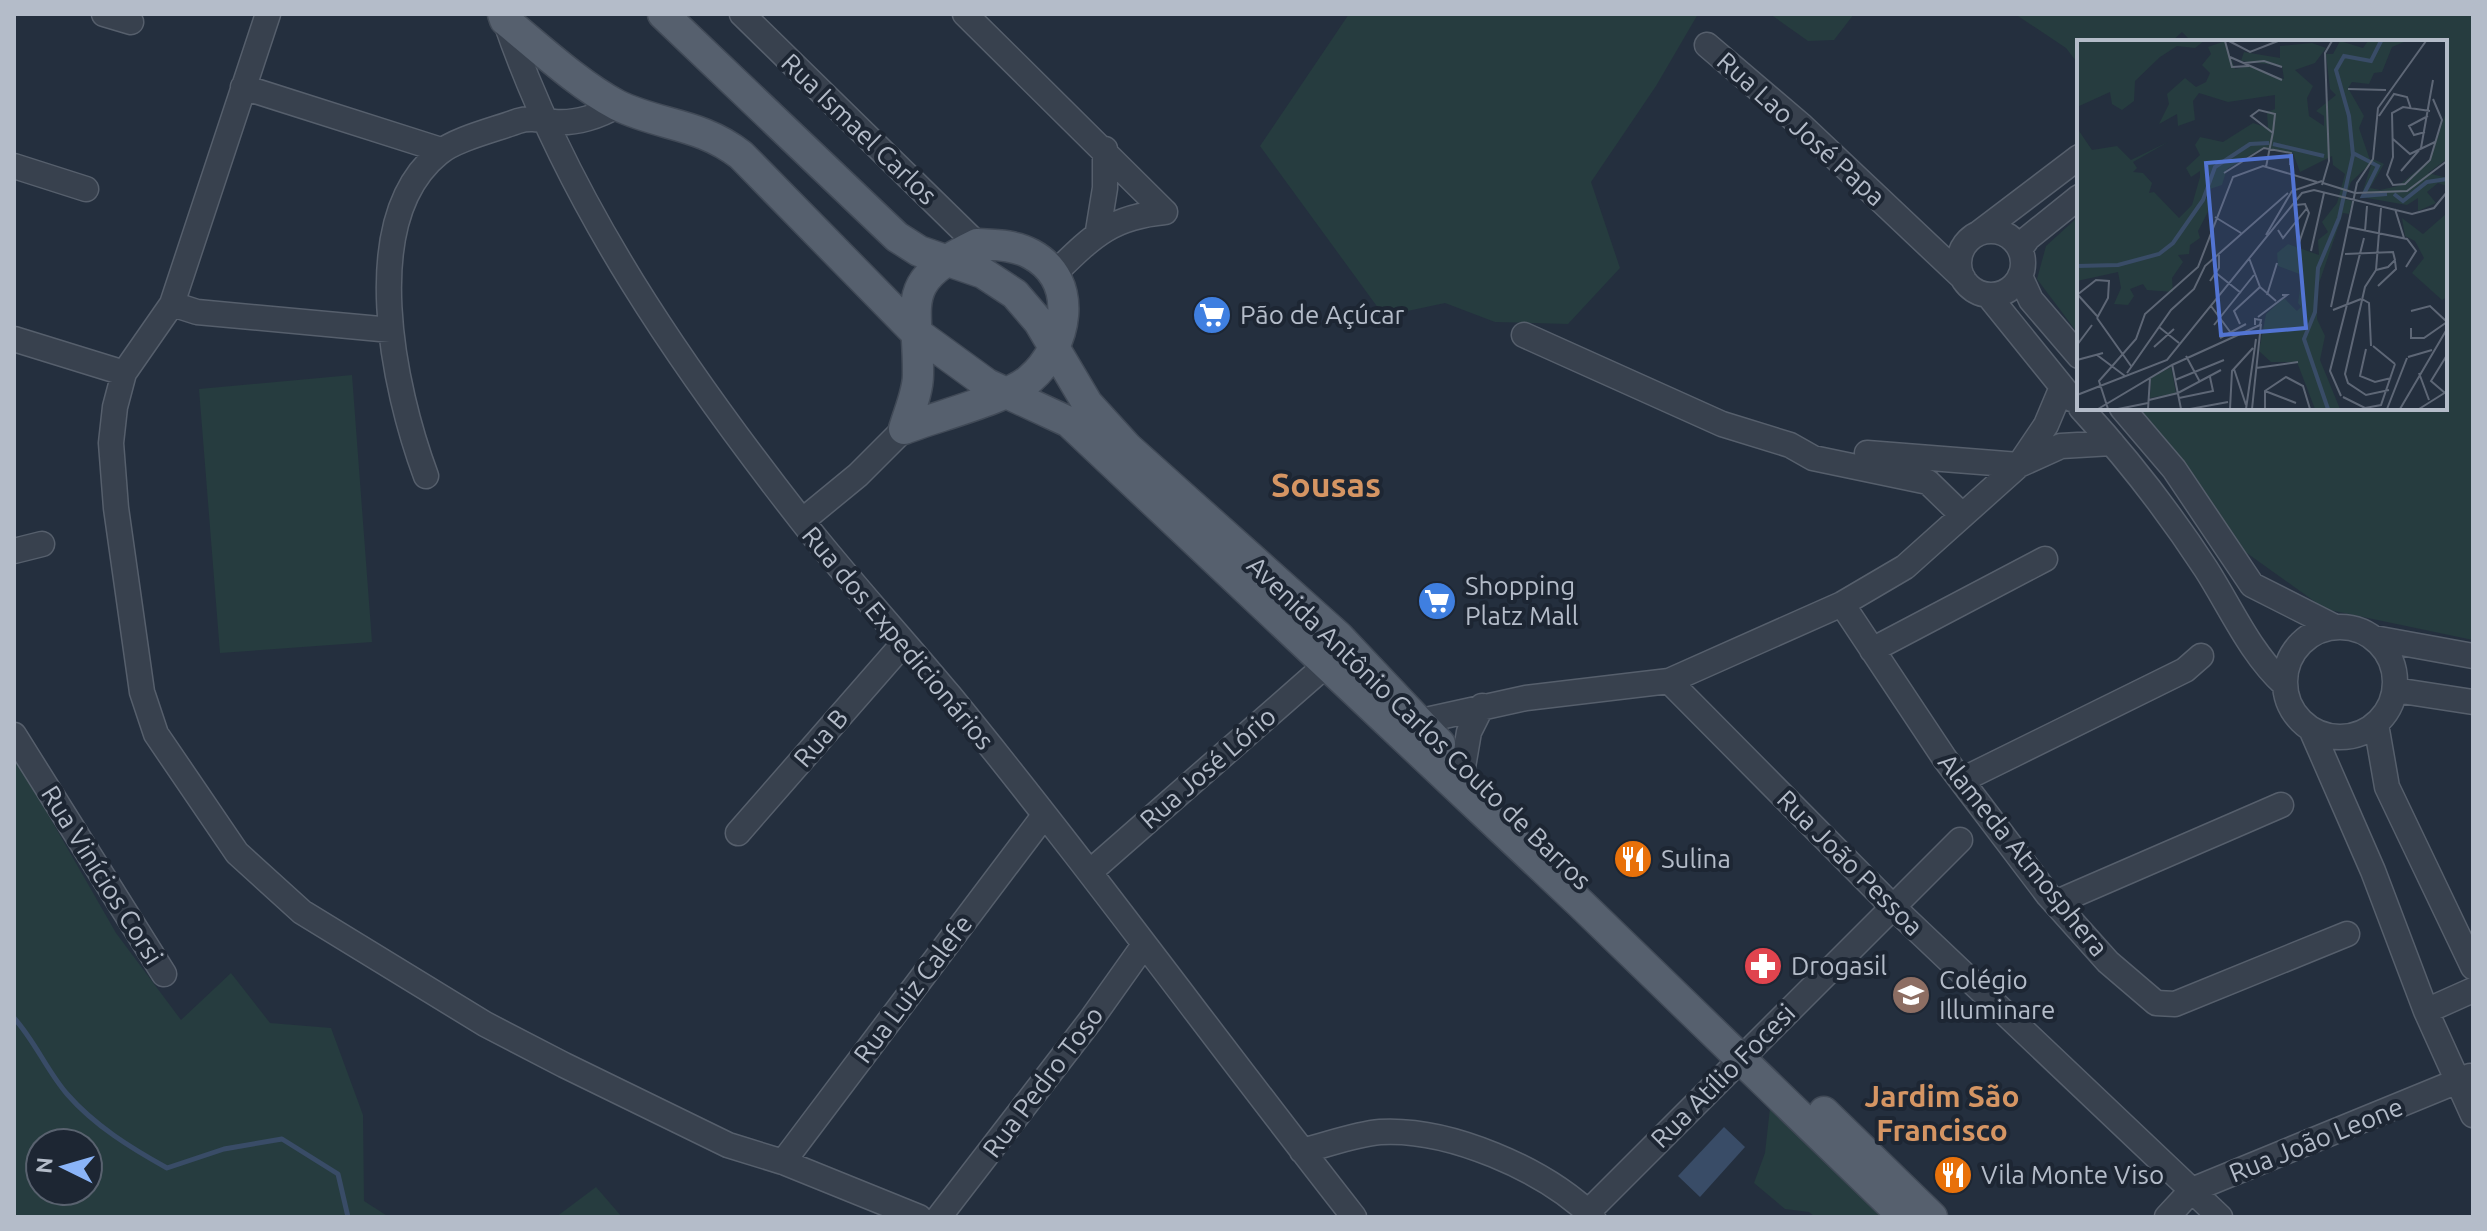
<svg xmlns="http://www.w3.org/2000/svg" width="2487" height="1231" font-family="Ubuntu,sans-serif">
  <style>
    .green { fill: #263c3f; fill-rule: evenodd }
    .water { fill: #394c67 }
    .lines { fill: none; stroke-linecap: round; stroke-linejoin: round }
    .stream { stroke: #394c67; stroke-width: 5 }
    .minor-casing { stroke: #565f6c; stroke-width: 27 }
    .major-casing { stroke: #414a57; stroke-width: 33 }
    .minor { stroke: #38414e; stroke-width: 24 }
    .major { stroke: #56606e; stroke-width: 30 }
    .labels { text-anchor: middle; stroke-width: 8; stroke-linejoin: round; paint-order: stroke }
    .street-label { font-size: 26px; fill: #b4bcc9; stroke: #1d2633 }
    .poi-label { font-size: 26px; fill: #b4bcc9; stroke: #1d2633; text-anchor: start }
    .quarter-label { font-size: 30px; font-weight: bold; fill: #d59563; stroke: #1d2633 }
    .district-label { font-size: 34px; font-weight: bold; fill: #d59563; stroke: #1d2633 }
    .inset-river { fill: none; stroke: #394c67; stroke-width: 4 }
    .inset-road { fill: none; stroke: #5e6776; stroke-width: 2 }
    .view { fill: #5274d3; fill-opacity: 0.15; stroke: #5274d3; stroke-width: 4 }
    .inset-edge { fill: none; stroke: #b4bcc9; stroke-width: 4 }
  </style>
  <rect width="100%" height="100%" fill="#242f3e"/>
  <path class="green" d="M1349,14H1698L1656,86L1591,182L1620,268L1568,324L1495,322L1445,303L1384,316L1260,146Z
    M1770,14H1854L1834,40L1808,41Z
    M2015,14H2473V640L2325,609L2244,551L2134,408H2445V42H2192L2182,32L2171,42H2079V65L2066,48Z
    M2079,216V335L2037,279L2046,246Z
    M352,375L372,642L220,653L199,389Z
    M14,755L116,933L181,1020L231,973L270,1023L331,1028L363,1115L364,1201L389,1217H14ZM40,1143H88V1191H40Z
    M1771,1099L1891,1217H1815L1809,1212L1785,1209L1754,1183L1765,1153Z
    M596,1187L622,1217H556Z"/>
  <path class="water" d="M1724,1127L1745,1147L1700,1197L1678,1176Z"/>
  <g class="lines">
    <path class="stream" d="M14,1018C35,1041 47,1071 67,1094C95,1126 131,1148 167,1168L224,1149L282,1139L338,1174L348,1217"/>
    <g class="minor-casing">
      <path id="minor" d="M104,14L131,22
        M268,14L172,304L124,373L115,407L111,443L116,508L142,692L156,734L237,853L302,912L485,1024L564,1065L728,1145L783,1162L919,1217
        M742,14L977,244
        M965,14L1165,212
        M505,20C568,204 683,369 802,521C849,581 901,637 950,696C1089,866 1218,1044 1354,1217
        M1707,45L1802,126L1963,278
        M243,87L441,150
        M14,166L86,189
        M1098,231L1105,188V149
        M1959 263a32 32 0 1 1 64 0a32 32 0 1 1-64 0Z
        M1979,233L2079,157
        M2020,249L2028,238L2079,197
        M1055,273C1093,236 1111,217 1165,212
        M2020,276L2031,300L2079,356
        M1988,295L2072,399
        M172,304L197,312L391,330
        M1524,335L1722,424L1790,445L1813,458L1928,482L1962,515
        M14,339L124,373
        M2081,408C2126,457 2169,512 2206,569C2231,608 2250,653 2285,685
        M2122,408L2174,469L2252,585L2333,626
        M1867,453L2019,465L2061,446L2112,443
        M426,476C394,390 356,220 439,153C455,139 497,129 518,121C530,117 541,120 554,122C576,124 600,116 618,105
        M802,521L858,475L904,429
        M14,551L42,544
        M1842,604L1945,759L2048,895L2108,962L2156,1003L2175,1004L2347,934
        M2285 682a55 55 0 1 1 110 0a55 55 0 1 1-110 0Z
        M2374,638L2473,656
        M1872,650L2045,559
        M1669,681L1893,907L2220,1217
        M2395,690L2473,702
        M1417,722L1526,698L1669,681L1842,604L1905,567L2019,465L2046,425L2062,387
        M2376,724L2387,787L2473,967
        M2311,729L2373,871L2426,1011L2473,1115
        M14,735L164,974
        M1463,767L1469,732L1482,706
        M1962,780L2185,670L2201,656
        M738,833L903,644
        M1091,871L1326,665
        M2055,903L2281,805
        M2426,1011L2473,990
        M1302,1151C1327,1145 1355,1134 1380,1132C1449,1128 1544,1169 1593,1217
        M783,1162L1043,817
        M1588,1212L1960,840
        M939,1217L1090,1021L1144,945
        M2167,1217L2192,1190L2470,1076"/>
    </g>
    <g class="major-casing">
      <path id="major" d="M503,14L505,20C538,47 579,85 617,105C660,126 700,123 741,155L914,331L987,384L1069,422L1581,904L1904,1217
        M663,14L897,237L919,251L983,273L1015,294L1039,322L1087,403L1128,448L1339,637L1440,744
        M977,244C996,245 1015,245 1031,254C1081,281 1067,347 1030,379C1009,398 934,417 904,429C909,412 918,392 918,375C919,301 896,283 977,244Z
        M1824,1112L1932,1217"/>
    </g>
    <use href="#minor" class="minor"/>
    <use href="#major" class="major"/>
  </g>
  <defs>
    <g id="supermarket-disc" transform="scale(2)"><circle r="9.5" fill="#3f7fe0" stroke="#1d2633"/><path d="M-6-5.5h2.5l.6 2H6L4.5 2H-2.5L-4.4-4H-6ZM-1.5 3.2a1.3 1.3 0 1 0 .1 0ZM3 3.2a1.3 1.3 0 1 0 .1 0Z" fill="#fff"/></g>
    <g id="restaurant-disc" transform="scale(2)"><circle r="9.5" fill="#e8710a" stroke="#1d2633"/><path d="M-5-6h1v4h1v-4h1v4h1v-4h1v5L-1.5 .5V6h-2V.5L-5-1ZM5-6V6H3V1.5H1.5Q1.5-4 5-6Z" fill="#fff"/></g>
    <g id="pharmacy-disc" transform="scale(2)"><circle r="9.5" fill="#e0444e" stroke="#1d2633"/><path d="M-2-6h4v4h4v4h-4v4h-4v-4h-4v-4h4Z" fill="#fff"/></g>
    <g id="school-disc" transform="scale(2)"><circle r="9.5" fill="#8d6e63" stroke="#1d2633"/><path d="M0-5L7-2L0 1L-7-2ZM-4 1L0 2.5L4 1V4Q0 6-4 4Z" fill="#fff"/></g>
  </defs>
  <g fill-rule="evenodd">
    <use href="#supermarket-disc" x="1212" y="315"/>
    <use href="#supermarket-disc" x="1437" y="601"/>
    <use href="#restaurant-disc" x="1633" y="859"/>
    <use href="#pharmacy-disc" x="1763" y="966"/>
    <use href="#school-disc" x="1911" y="995"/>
    <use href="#restaurant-disc" x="1953" y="1175"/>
  </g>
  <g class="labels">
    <g class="street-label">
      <text transform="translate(859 129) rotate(44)" y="9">Rua Ismael Carlos</text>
      <text transform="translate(1801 129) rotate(42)" y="9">Rua Lao José Papa</text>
      <text transform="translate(898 638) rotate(50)" y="9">Rua dos Expedicionários</text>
      <text transform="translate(1419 723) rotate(44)" y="9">Avenida Antônio Carlos Couto de Barros</text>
      <text transform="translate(821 738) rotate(-49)" y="9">Rua B</text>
      <text transform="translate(1208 768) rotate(-41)" y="9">Rua José Lório</text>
      <text transform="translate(2023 855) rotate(51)" y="9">Alameda Atmosphera</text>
      <text transform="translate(1850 863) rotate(45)" y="9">Rua João Pessoa</text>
      <text transform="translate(102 875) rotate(58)" y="9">Rua Vinícios Corsi</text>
      <text transform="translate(913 989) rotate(-53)" y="9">Rua Luiz Calefe</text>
      <text transform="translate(1723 1076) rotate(-45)" y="9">Rua Atílio Focesi</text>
      <text transform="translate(1043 1082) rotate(-53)" y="9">Rua Pedro Toso</text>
      <text transform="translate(2316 1140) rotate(-22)" y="9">Rua João Leone</text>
    </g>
    <g class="poi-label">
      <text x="1240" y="324">Pão de Açúcar</text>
      <text x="1465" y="595">Shopping<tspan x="1465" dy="30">Platz Mall</tspan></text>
      <text x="1661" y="868">Sulina</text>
      <text x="1791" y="975">Drogasil</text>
      <text x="1939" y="989">Colégio<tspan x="1939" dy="30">Illuminare</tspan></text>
      <text x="1981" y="1184">Vila Monte Viso</text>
    </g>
    <g class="quarter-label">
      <text x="1942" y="1107">Jardim São<tspan x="1942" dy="34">Francisco</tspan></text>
    </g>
    <g class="district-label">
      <text x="1326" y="497">Sousas</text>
    </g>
  </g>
  <g transform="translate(2077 40)">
    <rect width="370" height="370" fill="#242f3e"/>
    <path d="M0,1H127L118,8L100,6L83,17L58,41L57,61L45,70L35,64L33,52L0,67ZM148,1L158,29L172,26L207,39L205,26L164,21L167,12L203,18V6L235,3L249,8L238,23L218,30L236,46L230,58L232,76L247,86V76L239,71L259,55L253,49L249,14H256L263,1L286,8L291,1L327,2L315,7L305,32L297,33L292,44L275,42L271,48L287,76L282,88L294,123L274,142L268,159L275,161L272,174L266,173L240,249V279L248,296L243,320L263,369H238L220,322H194L182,311L189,274L207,258L220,271L224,267L221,263L225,235L201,226L200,213L211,204L242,215L241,200L251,192L245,182L260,163L268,134L256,125L255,116L223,132L216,113L187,107L150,129L145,145L133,149L129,157L135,164L121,191L123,198L113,205L112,214L101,215L106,222L95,238L96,252L70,250L66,244L53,249L57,256L51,265L37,264L44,248L41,232L0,241V88L15,110L40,106L54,120L91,102L56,122L60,128L56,132L66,133L75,143L72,153L77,152L102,178L115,165L123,137V131L114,137L109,128L123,115L118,105L123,97L146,102L176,83L191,88L190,72L198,69V55L151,62L122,53L116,61L118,80L101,86L100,74L82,84L92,64L90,54L108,38L119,47L129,42L133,33L125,25L134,14L131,7ZM370,69V119L351,133L370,138V146L361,143L350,152L359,163L341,171V158L330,165L284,157L296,119L307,124L293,148L303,150L321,146L353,120ZM370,173V257L365,260L335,233L347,218L338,201L328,196L325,178L346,194ZM94,327L99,353L73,358L74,338Z" fill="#263c3f"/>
    <path class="inset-river" d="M196,104L247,116M276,113L301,126L286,156L310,154M317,154L326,161L350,142L370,139M0,226L41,225L82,214L96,203L126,160L138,127L173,104L192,103M251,369L227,299L238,272L241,228L262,178L276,115L272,76L259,30L267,16L294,21L304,1"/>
    <path class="inset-road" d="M148,1L155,27L172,26M152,1L173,12L201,1M153,17L205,40M167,23L187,21L205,27M271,49L309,50M353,71L326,67L315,73L316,117L310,135L316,145L328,144L353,120L365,80L356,59M302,76L317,54L330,57L334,69M348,92L337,95L332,86L351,76M316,99L333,114L358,102M189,127L196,92L198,74L182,70L174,76L196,93M324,131L344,108L356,40M147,133L187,108L214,113L213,125M246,143L278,153L330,151L370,121M245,145L252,121L248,13L255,1M219,165L228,164L232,173L221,206M304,168L299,230L288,247L268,334L271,343L289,355L312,350M318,169L327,198M138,177L164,193M271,187L330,199L339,211L329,227M201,190L206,198L230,168M288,191L290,166M189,195L215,151L245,141M234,211L247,153M268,214L316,212L318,220L311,227L299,230M172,218L183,247L199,261M139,233L164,253M133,241L142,228V213M301,246L319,229L318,221M0,255L19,240L32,241L31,258L20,278M1,255L20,276M190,255L200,223M285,259L292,263L294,306M134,266L154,293M254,267L280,143L296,119L301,68L349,1M256,270L284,259M334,271L353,266L369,281M181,277L210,255H205M20,278L54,326M163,284L157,271L183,247M137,285L177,235M82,287L102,303M334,288V298H347L370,282M143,298L169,284M0,305L15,285M296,306L318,324M77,307L97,289M289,309L283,336L298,342L314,338M20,315L48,336M109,316L123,342M331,317L355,310M0,320L26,313M95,324L104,369M179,328L221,322M157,329L169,365M50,333L94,270L117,249L128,226L211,153M342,333L352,360M98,340L147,320M188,351L219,363M368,353L354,341L370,315M0,355L90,320L225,153L237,150L335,174L357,168L370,152M264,356L253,331L287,198M266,357L288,368L304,365L318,324M102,358L136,351L133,337M72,360L101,353L144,330M21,369L95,325L183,285L184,280L178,279V285M31,369L22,341L59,299L68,274L121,227L156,137L186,126L240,142M41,369L71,363M71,369L73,338M113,369L151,362M153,369L155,331L176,308M169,369L179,299M175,369L184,284M188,369V351L209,337L226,346L233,369M310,369L330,318M323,369L370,289M342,369L369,352"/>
    <path class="view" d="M214,116L229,288L144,295L129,123Z"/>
    <rect width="370" height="370" class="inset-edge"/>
  </g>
  <rect width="2487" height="1231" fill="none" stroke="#b4bcc9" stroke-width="32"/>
  <g transform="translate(64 1167) rotate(275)"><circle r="38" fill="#1d2633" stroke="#59626f" stroke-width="2"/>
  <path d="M0-6L14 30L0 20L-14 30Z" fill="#8ab4f8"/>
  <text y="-12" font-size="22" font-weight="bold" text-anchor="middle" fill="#b4bcc9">N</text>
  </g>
</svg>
